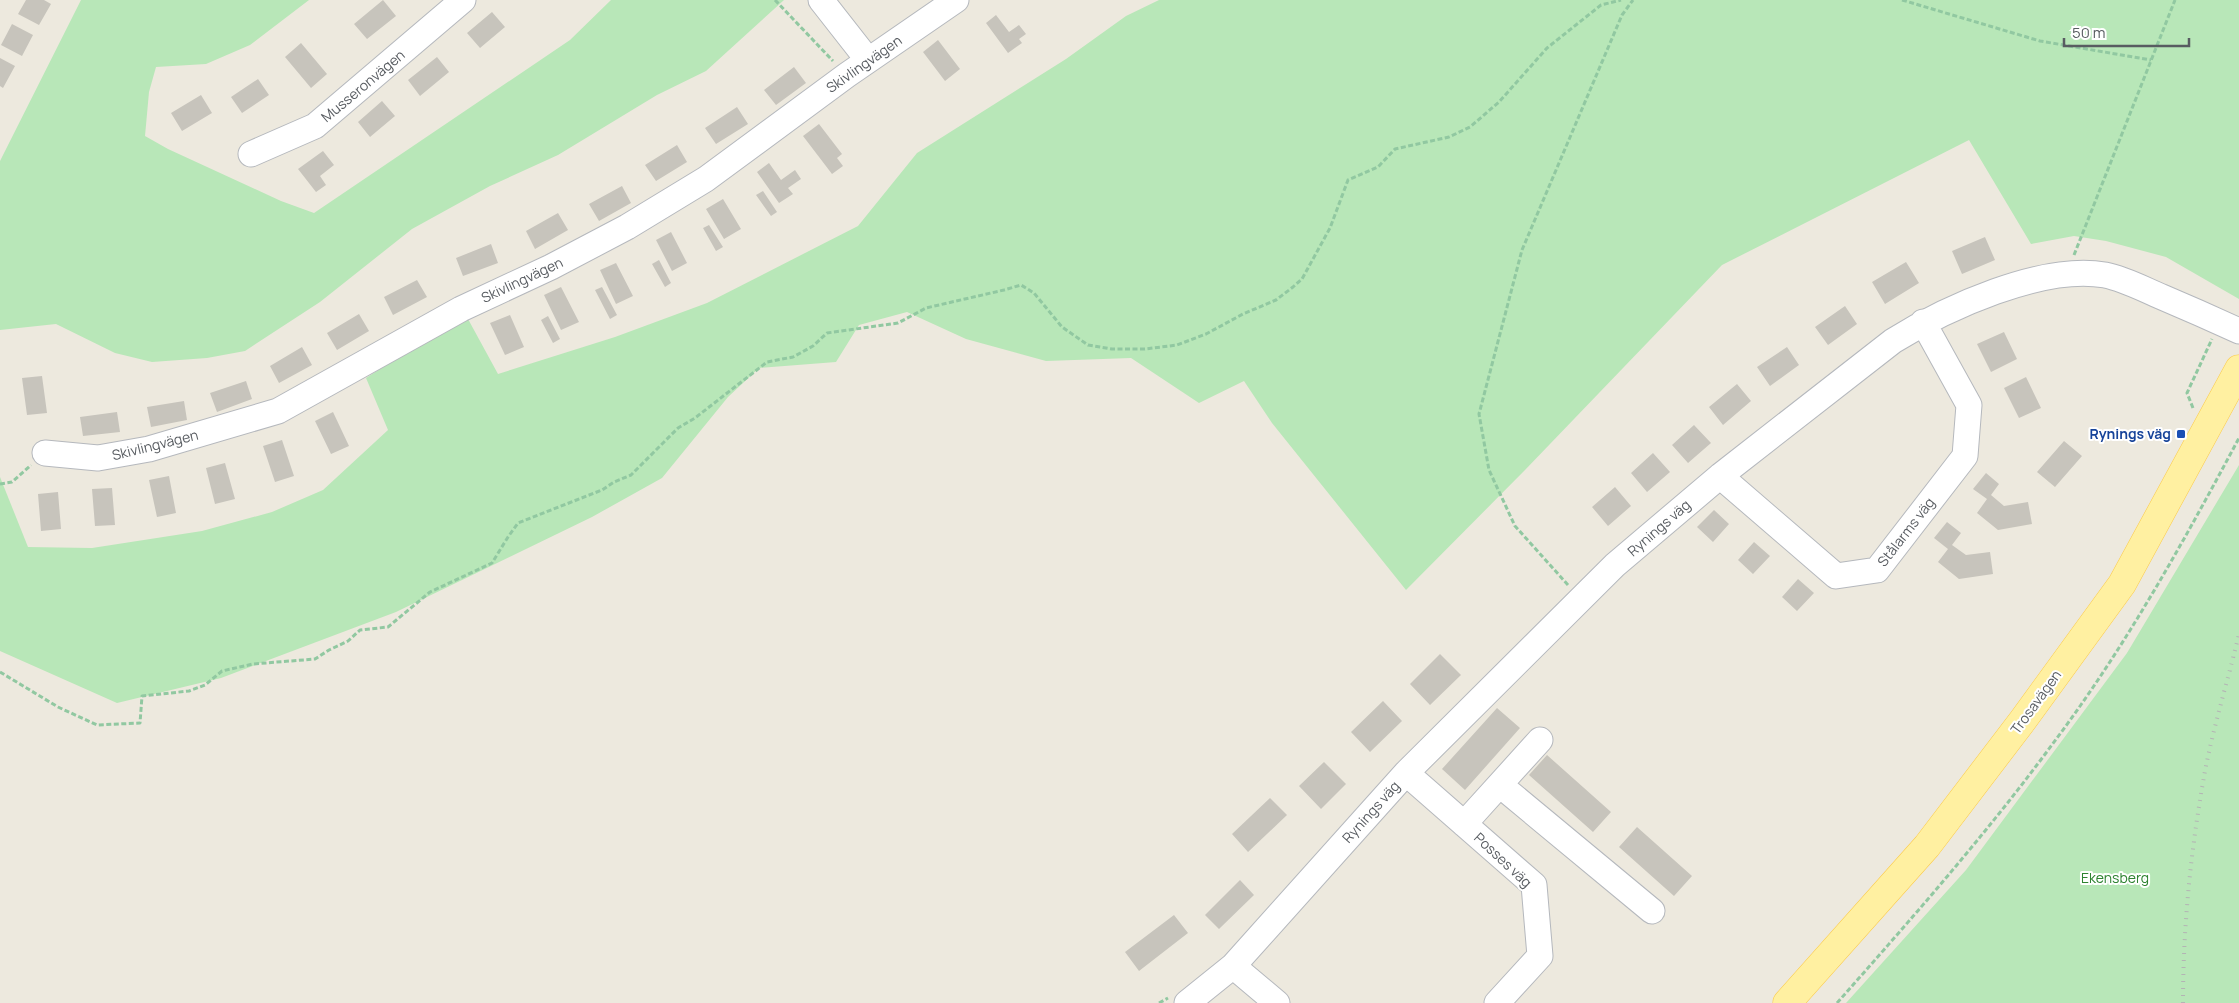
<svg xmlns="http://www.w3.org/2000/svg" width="2239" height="1003" font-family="Manrope,sans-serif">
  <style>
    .green { fill: #b8e7b8 }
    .building { fill: #c7c4bc }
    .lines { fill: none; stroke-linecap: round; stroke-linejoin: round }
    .minor-casing { stroke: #b5b8bd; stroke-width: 27 }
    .major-casing { stroke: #fcca48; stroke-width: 29 }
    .path { stroke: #91c8a1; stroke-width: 3; stroke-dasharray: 5 2.5; stroke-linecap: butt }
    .minor { stroke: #fff; stroke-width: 25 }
    .major { stroke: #fff0a1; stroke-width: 28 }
    .rail { stroke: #b3b4b4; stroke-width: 4; stroke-dasharray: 1 6; stroke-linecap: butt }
    .transit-dot { fill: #1a4fb4; stroke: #fff; stroke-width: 2 }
    .labels { text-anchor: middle; stroke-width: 4; stroke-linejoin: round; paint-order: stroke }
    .street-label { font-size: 14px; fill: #585c61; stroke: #fff }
    .transit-label { font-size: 14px; font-weight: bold; fill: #164399; stroke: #fff; text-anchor: end }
    .park-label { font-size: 14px; fill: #2e8331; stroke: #fff }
  </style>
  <rect width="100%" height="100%" fill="#ede9de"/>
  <path class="green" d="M81,0H309L250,45L206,64L156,67L149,92L145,136L168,149L281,201L314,213L570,40L611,0H784L706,71L657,95L558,155L490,186L412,229L320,302L245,351L207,358L152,362L115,353L56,324L0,330V161Z
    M1159,0H2239V299L2166,257L2106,241L2074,236L2031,244L1969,140L1722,265L1525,470L1406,590L1272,423L1244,381L1199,403L1131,358L1046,361L966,339L907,312L859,325L836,362L759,368L728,397L662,478L592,517L396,612L221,678L117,703L0,651V477L28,547L92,548L202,531L272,512L323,490L388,430L366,378L414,347L468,319L498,374L615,337L707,303L858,226L917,153L1066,59L1126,16Z
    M2239,465V1003H1846L1966,870L2127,653Z"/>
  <path class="building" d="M26,0H44L51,4L39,25L18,14Z
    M383,0L396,16L367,39L354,24Z
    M492,12L505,27L480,48L467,33Z
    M996,15L1009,32L1019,25L1026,34L1019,39L1022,43L1008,53L986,23Z
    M12,24L33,35L22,56L1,45Z
    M938,40L960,69L945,81L923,52Z
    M301,43L327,74L311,88L285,57Z
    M437,57L449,72L420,96L408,80Z
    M0,58L15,66L3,88L0,86Z
    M794,67L806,83L776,105L764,90Z
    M258,79L269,95L242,113L231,97Z
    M201,95L212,113L182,131L171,113Z
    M382,101L395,116L370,137L358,122Z
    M737,107L748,124L716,144L705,128Z
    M819,124L842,154L837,158L843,166L832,174L803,136Z
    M677,145L687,162L656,181L645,165Z
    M323,151L334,165L320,176L326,185L316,192L298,169Z
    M769,163L781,180L795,170L801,179L788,188L793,194L779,203L757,172Z
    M622,186L631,203L599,221L589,204Z
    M763,191L777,212L771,216L756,195Z
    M723,199L741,229L724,239L706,209Z
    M558,213L568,230L535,249L526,231Z
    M709,225L723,247L716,251L703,228Z
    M671,232L687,263L672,271L656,240Z
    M1985,237L1995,260L1962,274L1952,251Z
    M491,244L498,263L463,276L456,258Z
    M659,260L671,283L665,287L652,264Z
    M1906,262L1919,283L1885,304L1872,282Z
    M616,263L633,296L616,304L600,270Z
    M417,280L427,297L393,315L384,297Z
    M561,287L579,322L561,330L544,295Z
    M602,287L617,315L610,319L595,290Z
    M1845,306L1857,324L1828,345L1815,327Z
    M359,314L369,331L337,350L327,333Z
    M510,315L524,347L505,355L490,323Z
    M548,316L560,339L553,343L541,320Z
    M2004,332L2017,359L1991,372L1977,344Z
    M302,347L312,365L279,383L270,366Z
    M1787,347L1799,365L1770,386L1757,367Z
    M42,376L47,413L27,415L22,378Z
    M2026,377L2041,408L2019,418L2004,388Z
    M246,381L252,399L217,412L210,393Z
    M1737,384L1751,401L1723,425L1709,407Z
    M184,401L187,420L151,427L147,407Z
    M117,412L120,432L83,436L80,417Z
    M333,412L349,446L331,454L315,421Z
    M1694,425L1711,443L1688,463L1672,445Z
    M282,440L294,476L275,482L263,446Z
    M2064,441L2082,456L2055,487L2037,472Z
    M1653,453L1670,472L1647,492L1631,473Z
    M225,463L235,499L215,504L206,468Z
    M1986,473L1999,484L1991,495L2004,506L2028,502L2032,524L1998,530L1977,513L1987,499L1973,489Z
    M169,476L176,513L157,517L149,480Z
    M1615,487L1631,506L1608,526L1592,507Z
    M112,488L115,525L95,526L92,489Z
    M58,492L61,529L41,531L38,494Z
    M1714,510L1729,524L1713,542L1697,527Z
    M1947,522L1961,533L1952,545L1966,555L1990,552L1993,574L1959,579L1938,562L1948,549L1934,538Z
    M1754,542L1770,556L1753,574L1738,560Z
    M1798,579L1814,593L1797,611L1782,597Z
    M1440,654L1461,675L1430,705L1410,684Z
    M1383,701L1402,721L1370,752L1351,732Z
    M1497,708L1520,728L1465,790L1442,769Z
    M1547,755L1611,812L1593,832L1529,775Z
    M1324,762L1346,784L1321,809L1299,786Z
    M1270,798L1287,815L1248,852L1232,834Z
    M1637,827L1692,876L1674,896L1619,847Z
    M1240,880L1254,895L1219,929L1205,915Z
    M1174,915L1188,933L1139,971L1125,952Z"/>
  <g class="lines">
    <g class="minor-casing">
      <path id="minor" d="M821,0L868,60
        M251,154L315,126L463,0
        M45,453L98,458L149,449L278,411L461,309L551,267L627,227L706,179L847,75L956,0
        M1720,476L1836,576L1877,570L1965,456L1969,405L1923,322
        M1406,773L1534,885L1540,956L1497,1003
        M1500,785L1652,911
        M1464,824L1540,740
        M1233,966L1277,1003
        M1187,1003L1233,966L1406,773L1615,565L1720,476L1893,341C1946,308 2042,264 2105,275C2125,279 2143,289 2162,297C2188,308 2213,319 2239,331"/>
    </g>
    <g class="major-casing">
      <path id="major" d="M1787,1003L1927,846L2023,720L2122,584L2239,369"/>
    </g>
    <path class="path" d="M775,0L833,61
      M1902,0L2040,41L2151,60
      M2074,255L2175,0
      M2193,408L2187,393L2212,339
      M0,484L12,482L31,465
      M1568,585L1515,526L1489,470L1479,414L1522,250L1622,15L1633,0
      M0,672L58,707L97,725L140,723L142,696L189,691L205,685L222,671L253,664L315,659L329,650L348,641L360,630L388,627L430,592L492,563L508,537L518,523L602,490L614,482L631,475L678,428L695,418L767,362L793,357L813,346L827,333L898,323L926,308L1004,290L1021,285L1034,293L1062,327L1088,345L1112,349H1145L1177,345L1206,334L1243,314L1276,300L1293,287L1302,279L1330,228L1348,180L1378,167L1395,149L1449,137L1470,127L1499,102L1547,48L1601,5L1621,0
      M1159,1003L1168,998
      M1837,1003C1913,917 1989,831 2057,738C2127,644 2184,541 2239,438"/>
    <use href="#minor" class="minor"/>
    <use href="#major" class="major"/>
    <path class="rail" d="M2183,1003C2183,925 2191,848 2205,771C2214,725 2228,680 2239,634"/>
  </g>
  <rect class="transit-dot" x="2176" y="429" width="10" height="10" rx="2.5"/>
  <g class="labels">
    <g class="street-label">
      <text transform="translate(864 64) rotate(-35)" y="5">Skivlingvägen</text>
      <text transform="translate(363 86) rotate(-40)" y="5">Musseronvägen</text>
      <text transform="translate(522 280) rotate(-25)" y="5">Skivlingvägen</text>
      <text transform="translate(155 445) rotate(-14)" y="5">Skivlingvägen</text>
      <text transform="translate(1659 528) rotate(-41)" y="5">Rynings väg</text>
      <text transform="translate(1906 532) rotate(-52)" y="5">Stålarms väg</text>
      <text transform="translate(2036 702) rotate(-54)" y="5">Trosavägen</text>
      <text transform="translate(1371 812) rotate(-48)" y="5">Rynings väg</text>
      <text transform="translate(1503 860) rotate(43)" y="5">Posses väg</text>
    </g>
    <g class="transit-label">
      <text x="2171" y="439">Rynings väg</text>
    </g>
    <g class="park-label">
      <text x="2115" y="883">Ekensberg</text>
    </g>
  </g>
  <path d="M2064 38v8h125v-8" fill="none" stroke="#585c61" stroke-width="2.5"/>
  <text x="2072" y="38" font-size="15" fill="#585c61" stroke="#ffffff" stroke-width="4" paint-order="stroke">50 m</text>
</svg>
